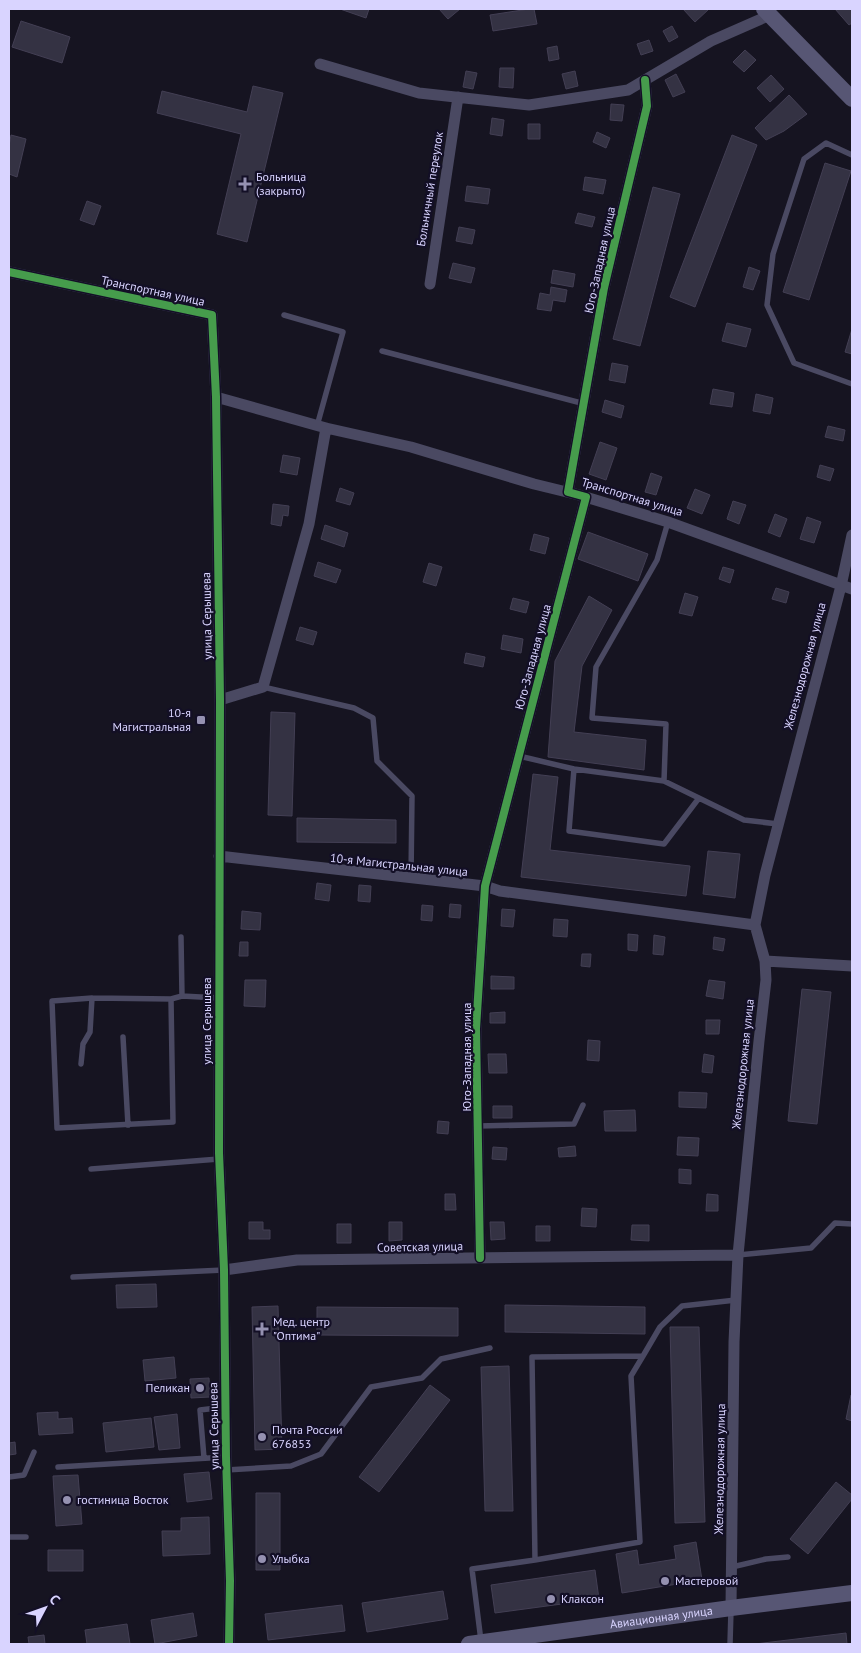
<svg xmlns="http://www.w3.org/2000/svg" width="861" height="1653" font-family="'PT Sans',sans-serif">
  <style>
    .building { fill: #343243; stroke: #433f54 }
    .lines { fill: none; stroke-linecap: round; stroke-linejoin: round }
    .lane { stroke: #4a4962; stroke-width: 5.5 }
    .street { stroke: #4a4962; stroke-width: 11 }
    .secondary { stroke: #575674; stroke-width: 16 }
    .cycleway-casing { stroke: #130f26; stroke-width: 11 }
    .cycleway { stroke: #469c4c; stroke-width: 8 }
    .poi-dot { fill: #9591b1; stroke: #130f26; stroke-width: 2 }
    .labels { text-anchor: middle; stroke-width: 4.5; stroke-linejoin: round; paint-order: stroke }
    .poi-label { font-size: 12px; fill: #d9d4ff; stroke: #130f26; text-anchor: start }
    .street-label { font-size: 12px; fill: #d9d4ff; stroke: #130f26 }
  </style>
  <rect width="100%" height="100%" fill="#161421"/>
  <path class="building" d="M340,9H369L366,18Z
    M439,9H460L448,19Z
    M529,9H534L537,24L493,31L490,15Z
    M683,9H709L695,22Z
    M835,9H852V23L849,25Z
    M21,21L70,37L62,63L12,47Z
    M672,26L678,37L669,42L663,31Z
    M649,40L653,51L641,55L637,44Z
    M557,46L559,59L549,61L547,48Z
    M745,50L756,60L744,72L733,62Z
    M500,68H514L513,88L499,87Z
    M466,71L477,73L473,89L463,87Z
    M575,71L578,86L566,89L562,74Z
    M676,74L685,92L673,97L665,80Z
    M771,75L784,89L770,102L757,88Z
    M253,86L283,93L247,242L217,234L241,134L157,113L162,91L247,112Z
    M789,95L807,114L784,131L766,140L755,128Z
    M611,104L624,105L622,121L610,120Z
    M492,118L504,120L502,136L490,134Z
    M528,124H540V139H528Z
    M597,132L610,138L606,148L593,142Z
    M11,135L26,139L17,177L9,174V146Z
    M732,135L757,145L695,307L670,297Z
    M825,163L851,171L809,300L783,292Z
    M585,177L606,180L603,194L583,190Z
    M467,186L490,189L488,204L465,201Z
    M653,187L680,194L640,346L613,339Z
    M87,201L101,206L94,225L80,220Z
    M578,213L595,217L592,227L575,223Z
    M459,227L475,230L472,244L456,241Z
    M453,263L475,268L471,283L449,278Z
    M749,267L760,271L753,290L743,287Z
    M553,270L575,274L573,287L551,283Z
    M551,287L567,290L565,302L553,300L551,311L537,309L540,293L550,295Z
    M727,323L751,329L746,347L722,341Z
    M852,329V354L845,352Z
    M612,363L628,366L625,383L609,380Z
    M713,389L734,393L732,407L710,404Z
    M756,394L773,398L770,414L753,411Z
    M605,400L624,406L621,418L602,412Z
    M828,426L845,430L843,441L825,437Z
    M600,442L617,448L606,480L589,474Z
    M283,455L300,458L297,475L280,472Z
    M820,465L834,469L830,481L817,477Z
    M651,473L662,477L656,495L645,492Z
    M340,488L354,493L350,505L336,501Z
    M695,489L710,495L702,514L687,508Z
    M733,501L746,505L739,524L727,519Z
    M273,504L289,506L288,516L283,515L281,526L271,524Z
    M775,514L787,519L780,537L768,532Z
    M807,517L821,522L814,543L800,539Z
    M325,525L348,533L344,547L321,539Z
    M588,532L648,554L638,581L578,559Z
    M534,534L549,538L545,554L530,550Z
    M318,562L341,570L336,583L314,576Z
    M429,563L442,567L436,586L423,582Z
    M723,567L734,570L730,583L719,579Z
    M776,588L789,592L786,603L772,599Z
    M685,593L698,597L692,616L679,613Z
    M589,596L612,610L582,666L574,732L646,740L644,770L548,757L555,661Z
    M513,598L529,602L526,613L510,609Z
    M300,627L317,632L313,645L296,640Z
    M503,635L523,639L521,653L501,649Z
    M466,653L485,657L483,667L464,663Z
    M271,712L295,713L292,816L268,815Z
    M533,774L558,777L550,850L690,866L686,896L521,877Z
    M297,818L396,820V843L297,842Z
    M708,851L740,854L735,898L703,894Z
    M317,883L331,885L329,901L315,899Z
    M359,885L371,886L370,902L358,901Z
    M450,904L461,905L460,918L449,917Z
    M422,905L433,906L432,921L421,920Z
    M502,909L515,910L513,927L501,926Z
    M242,911L261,913L260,930L241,929Z
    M554,919L568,920L567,937L553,936Z
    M628,934L638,935L637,951L628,950Z
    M654,935L665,937L663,955L653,954Z
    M714,937L725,939L723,951L713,949Z
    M240,942H248V956H239Z
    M582,954H591L590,967L581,966Z
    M491,976L514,977V989H491Z
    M245,980H266L265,1007L244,1006Z
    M709,980L725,982L723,999L706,996Z
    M802,989L831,992L817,1124L788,1121Z
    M505,1012V1023H490V1013Z
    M706,1020H720L719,1034H706Z
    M588,1040L600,1041L599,1061L587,1060Z
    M488,1054H506L507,1073H489Z
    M704,1054L714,1056L712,1073L702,1072Z
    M679,1092L707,1093L706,1108L679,1107Z
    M493,1106H512V1118H493Z
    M635,1110L636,1131H605L604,1111Z
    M438,1121L449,1122L448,1134L437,1133Z
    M678,1137L699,1138L698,1156L677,1155Z
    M575,1146L576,1156L559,1157L558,1148Z
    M493,1147L507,1148L506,1160L492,1159Z
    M679,1169L691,1170V1184L679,1183Z
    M445,1194H455L456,1210H445Z
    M707,1194L718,1195V1211H706Z
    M582,1208L597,1209L596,1227L581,1226Z
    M249,1222H263V1230H270V1239H249Z
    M389,1222H402V1240L389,1241Z
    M490,1222H504L505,1239L491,1240Z
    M337,1224H351V1243H337Z
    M632,1225H649V1241L631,1240Z
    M536,1226H550V1241H536Z
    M156,1284L157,1307L117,1308L116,1285Z
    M505,1305L645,1307V1334L505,1332Z
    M278,1306L282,1449L255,1450L252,1307Z
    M317,1307L458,1308V1336L317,1335Z
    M670,1327H699L705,1522L675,1523Z
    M174,1357L176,1378L145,1381L143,1360Z
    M509,1366L513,1511H485L481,1367Z
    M209,1378L210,1397L191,1398L190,1379Z
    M430,1385L450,1400L379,1492L359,1477Z
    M851,1395L852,1396V1421L846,1419Z
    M58,1412V1419L72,1418L73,1433L39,1435L37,1413Z
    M177,1414L180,1448L159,1450L154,1417Z
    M151,1418L154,1447L106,1452L103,1423Z
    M15,1442L16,1454L9,1455V1443Z
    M209,1472L212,1499L187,1502L184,1474Z
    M78,1475L82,1524L56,1526L53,1476Z
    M836,1482L852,1495V1499L808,1554L790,1539Z
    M256,1493H280V1570H256Z
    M209,1517L210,1554L163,1556L162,1531H181V1518Z
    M696,1542L702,1580L622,1593L616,1554L637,1550L639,1565L676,1559L674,1546Z
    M48,1550H83V1571H48Z
    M595,1570L599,1599L495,1613L491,1585Z
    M443,1591L448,1619L367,1632L362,1603Z
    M342,1605L345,1631L268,1640L265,1614Z
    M193,1613L197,1636L155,1644L151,1620Z
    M127,1624L130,1644H87L85,1630Z
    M846,1633L847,1644H755Z
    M44,1635L45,1644H29L28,1637Z"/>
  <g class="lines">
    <path class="lane" d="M852,155L826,143L804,159L773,254L767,305L794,363L852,384
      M284,315L343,332L317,426
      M382,351L585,404
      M263,687L354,708L373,718L377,761L412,796L411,878
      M519,756L574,769L664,781L744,820L778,824
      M574,769L569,831L664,844L699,798
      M664,781L666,724L592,718L596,667L657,560L668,522
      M181,937L182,996
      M171,999L173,1122L57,1128L52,1001L92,998L171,999L182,996L219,998
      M123,1037L128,1125
      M81,1064L83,1044L90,1032L92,998
      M478,1126L574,1124L583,1105
      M91,1169L219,1159
      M738,1255L811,1248L835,1223L852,1224
      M73,1277L224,1270
      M643,1356L631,1376L640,1542L535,1560L532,1357L643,1356L660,1327L682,1306L736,1300
      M204,1458L200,1410L225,1407
      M58,1467L226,1457
      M226,1470L291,1466L321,1454L371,1387L422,1378L441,1359L490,1348
      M9,1477L24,1475L34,1452
      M9,1537H26
      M732,1567L766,1559L788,1557
      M481,1641L472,1569L535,1560
      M730,1644L731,1610"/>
    <path class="street" d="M320,64L419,93L529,105L628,90L711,41L770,15
      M9,272L212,315L216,397L220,700L219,1153L224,1270L226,1457L230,1581L229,1644
      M430,284L458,97
      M216,397L326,428L411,447L534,484L579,495L668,522L852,589
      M220,700L263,687L309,524L326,428
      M219,856L485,886L500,891L755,925
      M765,961L852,966
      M480,1258L476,1029L485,886L586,497L568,492L604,288L647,106L645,80
      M224,1270L297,1260L738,1255
      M731,1608L734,1342L738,1255L759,1041L766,980L765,961L755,925L765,875L841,586L852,535"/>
    <g class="secondary">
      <path d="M764,9L852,99"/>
      <path id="s1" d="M469,1644L731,1608L852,1593"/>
    </g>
    <g class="cycleway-casing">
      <path id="cycleway" d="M9,272L212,315L216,397L220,700L219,1153L224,1270L226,1457L230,1581L229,1644
        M480,1258L476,1029L485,886L586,497L568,492L604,288L647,106L645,80"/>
    </g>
    <use href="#cycleway" class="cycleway"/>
  </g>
  <g class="poi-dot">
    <path d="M242.5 176.5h5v5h5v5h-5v5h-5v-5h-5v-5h5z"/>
    <rect x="196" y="715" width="10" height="10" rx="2.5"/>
    <path d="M259.5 1321.5h5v5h5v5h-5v5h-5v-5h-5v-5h5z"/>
    <circle cx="200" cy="1388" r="5"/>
    <circle cx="262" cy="1437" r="5"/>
    <circle cx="67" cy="1500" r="5"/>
    <circle cx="262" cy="1559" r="5"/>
    <circle cx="665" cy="1581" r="5"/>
    <circle cx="551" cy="1599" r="5"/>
  </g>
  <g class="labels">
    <g class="poi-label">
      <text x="256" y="181">Больница<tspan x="256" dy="14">(закрыто)</tspan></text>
      <text x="191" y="717" text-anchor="end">10-я<tspan x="191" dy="14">Магистральная</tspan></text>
      <text x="273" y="1326">Мед. центр<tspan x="273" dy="14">"Оптима"</tspan></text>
      <text x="190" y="1392" text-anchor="end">Пеликан</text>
      <text x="272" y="1434">Почта России<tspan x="272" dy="14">676853</tspan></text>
      <text x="77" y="1504">гостиница Восток</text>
      <text x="272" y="1563">Улыбка</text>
      <text x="675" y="1585">Мастеровой</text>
      <text x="561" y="1603">Клаксон</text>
    </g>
    <g class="street-label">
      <text transform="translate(430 189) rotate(-81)" y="4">Больничный переулок</text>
      <text transform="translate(600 260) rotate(-78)" y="4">Юго-Западная улица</text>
      <text transform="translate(153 291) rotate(12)" y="4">Транспортная улица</text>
      <text transform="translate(632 497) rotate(17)" y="4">Транспортная улица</text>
      <text transform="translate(207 616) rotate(-91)" y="4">улица Серышева</text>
      <text transform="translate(533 657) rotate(-75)" y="4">Юго-Западная улица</text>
      <text transform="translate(805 666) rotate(-75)" y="4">Железнодорожная улица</text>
      <text transform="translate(399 865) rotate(6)" y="4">10-я Магистральная улица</text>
      <text transform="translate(207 1021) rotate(-90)" y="4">улица Серышева</text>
      <text transform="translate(467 1057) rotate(-90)" y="4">Юго-Западная улица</text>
      <text transform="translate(743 1064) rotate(-84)" y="4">Железнодорожная улица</text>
      <text transform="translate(420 1247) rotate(-1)" y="4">Советская улица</text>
      <text transform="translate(214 1426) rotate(-91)" y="4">улица Серышева</text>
      <text transform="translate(720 1469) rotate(-89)" y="4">Железнодорожная улица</text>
      <text dy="4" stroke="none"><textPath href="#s1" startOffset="194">Авиационная улица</textPath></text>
    </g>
  </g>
  <rect width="861" height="1653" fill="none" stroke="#d9d4ff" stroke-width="20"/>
  <g transform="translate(45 1608) rotate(49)" stroke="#130f26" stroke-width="4" paint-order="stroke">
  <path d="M0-4L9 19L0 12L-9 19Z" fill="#d9d4ff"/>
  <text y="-8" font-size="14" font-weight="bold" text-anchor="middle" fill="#d9d4ff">С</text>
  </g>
</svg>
